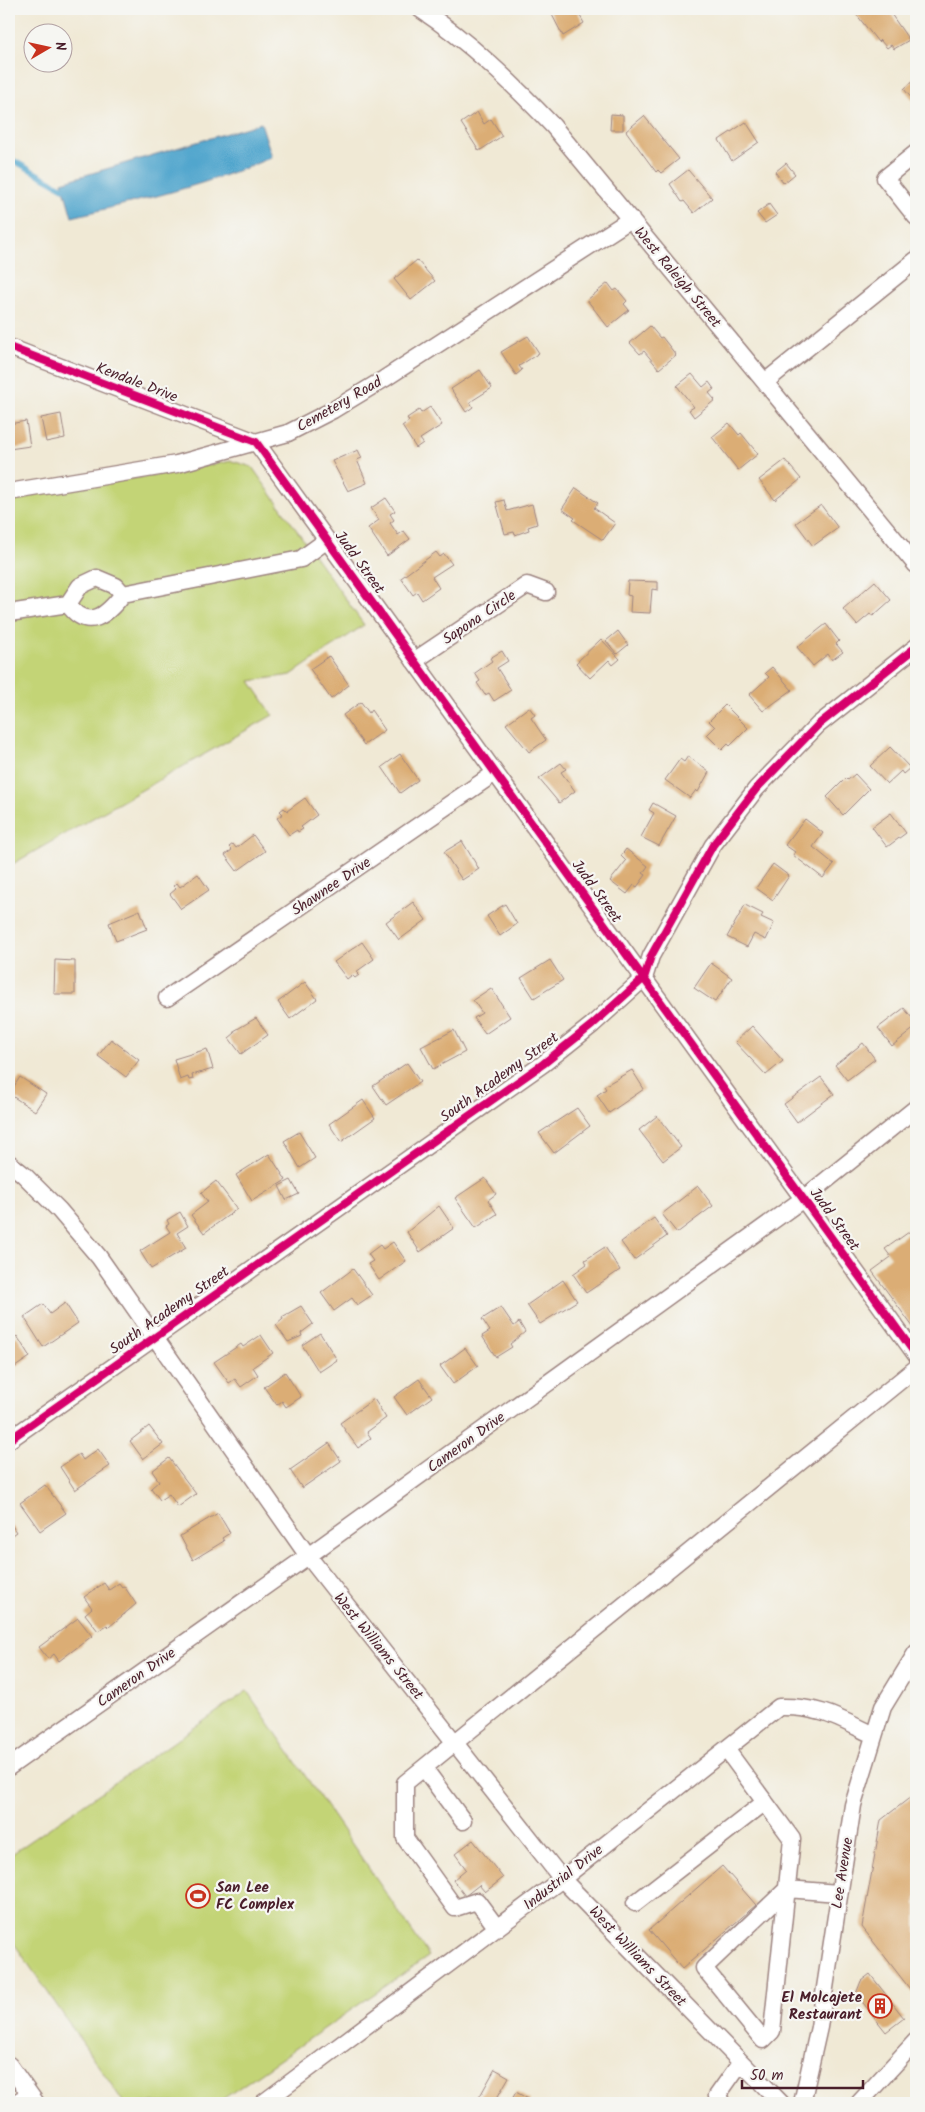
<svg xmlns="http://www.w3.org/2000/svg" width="925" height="2112" font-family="Kalam,sans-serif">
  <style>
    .green { fill: #c3d476; stroke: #867a50 }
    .water { fill: #51a6cd; stroke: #4e627c }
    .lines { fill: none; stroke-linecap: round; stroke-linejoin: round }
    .stream { stroke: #51a6cd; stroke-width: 5 }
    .building { fill: #dbad75 }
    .minor-casing { stroke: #9d8480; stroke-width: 19 }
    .minor { stroke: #fff; stroke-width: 16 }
    .cycleway-casing { stroke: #f6f6f2; stroke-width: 11 }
    .cycleway { stroke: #d6006c; stroke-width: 8 }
    .labels { text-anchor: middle; stroke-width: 4.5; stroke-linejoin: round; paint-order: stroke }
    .street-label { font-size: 15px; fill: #4a1f2b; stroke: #f6f6f2 }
    .poi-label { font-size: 15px; font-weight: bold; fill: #4a1f2b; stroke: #f6f6f2; text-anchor: start }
  </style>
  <rect width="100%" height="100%" fill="#f6f6f2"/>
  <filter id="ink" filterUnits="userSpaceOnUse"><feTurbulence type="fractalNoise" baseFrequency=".02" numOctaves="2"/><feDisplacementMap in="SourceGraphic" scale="10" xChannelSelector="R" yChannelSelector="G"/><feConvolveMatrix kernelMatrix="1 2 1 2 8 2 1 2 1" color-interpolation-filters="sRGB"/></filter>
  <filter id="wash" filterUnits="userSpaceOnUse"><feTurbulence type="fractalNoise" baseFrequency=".0096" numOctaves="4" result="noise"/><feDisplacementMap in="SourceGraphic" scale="20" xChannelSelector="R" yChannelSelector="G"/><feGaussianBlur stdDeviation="1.12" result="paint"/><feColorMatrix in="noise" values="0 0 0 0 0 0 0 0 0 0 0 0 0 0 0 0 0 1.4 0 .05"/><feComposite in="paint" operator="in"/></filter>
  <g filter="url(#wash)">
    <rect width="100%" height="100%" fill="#f0e9d5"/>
    <path class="green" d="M232,461L252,467L364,625L291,675L250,681L273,715L9,866V498L149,476Z
      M247,1691L429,1956L217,2103H124L9,1936V1856Z"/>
    <path class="water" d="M261,123L272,157C208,185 139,201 72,217L62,182Z"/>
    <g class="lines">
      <path class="stream" d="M9,158L63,188L68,187"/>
    </g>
    <g id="blocks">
      <path class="building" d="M549,9H576L584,23L563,36Z
        M863,9H883L889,15L891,14L909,40L894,49L891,45L887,48L880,40L878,42L856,14Z
        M916,78V104L904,89Z
        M477,112L484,124L491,119L502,136L479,151L461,123Z
        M611,114L623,115V130H610Z
        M644,116L679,159L661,173L658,170L656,172L626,131Z
        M746,122L759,142L732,161L719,140Z
        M786,163L795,174L784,183L775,172Z
        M688,170L712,198L694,213L684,201L682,202L670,184Z
        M769,204L777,215L765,223L757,213Z
        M417,260L435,281L411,300L394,279Z
        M608,283L614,291L617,289L627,301L624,304L629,310L608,327L587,300Z
        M650,326L660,338L662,337L676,355L659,369L644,351L640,354L630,343Z
        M528,336L539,353L519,366L522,370L516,375L501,352Z
        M480,370L492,388L470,402L473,407L466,412L451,389Z
        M692,374L703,387L709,382L714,389L709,393L715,400L694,417L689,410L694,407L677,386Z
        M430,407L442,425L420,439L423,443L416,448L402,426L409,421L407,418L419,410L421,413Z
        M61,414L65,438L46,442L41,418Z
        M26,421L30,446L9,449V424Z
        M729,423L739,435L741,433L758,454L738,470L712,437Z
        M358,450L362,458L357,460L367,483L348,491L332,461Z
        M785,460L801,479L775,500L759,480Z
        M576,488L598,503L594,508L615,523L603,540L573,520L575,518L562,509Z
        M386,498L395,511L390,514L394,520L390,523L398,535L404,531L410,539L387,556L368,528L379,520L371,508Z
        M504,500L507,511L532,504L537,524L528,527L529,530L515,535L514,532L505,534L496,502Z
        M821,505L838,528L813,546L796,523Z
        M436,552L440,557L444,554L452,564L432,577L439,588L422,600L417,592L413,595L401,578Z
        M628,581L658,582V590L652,589L650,613L630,612L631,596L627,595Z
        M875,581L891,600L873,616L870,614L857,625L843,609Z
        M826,624L839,641L836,644L843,652L832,660L828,654L813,666L797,647Z
        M618,631L628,645L617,654L606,641Z
        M601,639L620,659L613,665L609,660L590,678L576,663Z
        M502,651L508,661L497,668L511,690L494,701L489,693L485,695L477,683L480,681L475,673L492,661L490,658Z
        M329,656L349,685L331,699L310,669Z
        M772,667L792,690L763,711L749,695L769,677L765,673Z
        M361,702L369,713L371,710L385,730L364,745L343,715Z
        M725,705L748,728L730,746L728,744L722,750L707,735L715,727L709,721Z
        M529,707L535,715L531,718L546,740L529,752L506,724Z
        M890,747L910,768L903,774L901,771L887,784L870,766Z
        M400,754L418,780L400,793L382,767Z
        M688,756L709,772L698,792L696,790L690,798L665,780L680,759L684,762Z
        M561,763L566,769L561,772L575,791L559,803L539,779Z
        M855,774L869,789L843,815L827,797L846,778L848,780Z
        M305,798L317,815L301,827L303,829L298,832L297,830L289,835L277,818L283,814L280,811L284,808L287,811Z
        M653,803L676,816L659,846L641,837L654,813L649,810Z
        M891,813L906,833L887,847L872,827Z
        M805,819L823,833L813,847L834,864L823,878L793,855L795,852L785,845Z
        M253,835L265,851L237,871L225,855L232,850L229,847L233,844L236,848Z
        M462,841L479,869L462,880L444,852Z
        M626,849L648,866L643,873L646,875L637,887L634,885L627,894L610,881L626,861L621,856Z
        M773,864L789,876L773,900L756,888Z
        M198,874L209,890L181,909L170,894L176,889L173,886L177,883L180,887Z
        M413,902L426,920L399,940L386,922Z
        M505,904L517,924L500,936L487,916Z
        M745,905L763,914L761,917L774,923L766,940L754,934L747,947L727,937Z
        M140,910L147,929L116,941L109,923Z
        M362,942L374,959L356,972L359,975L355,978L352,975L347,979L334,962Z
        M55,960L75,961V994H54Z
        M550,960L563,980L534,998L521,978Z
        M711,963L732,978L715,1002L694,988Z
        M305,982L317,999L290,1019L278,1002Z
        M491,988L510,1017L485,1034L474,1018L482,1013L473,1000Z
        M904,1008L916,1023V1027L892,1046L878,1028Z
        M256,1018L268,1035L241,1054L229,1038L235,1033L234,1031Z
        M752,1026L783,1061L766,1075L735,1042Z
        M454,1030L465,1052L433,1069L421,1047Z
        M111,1039L139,1060L126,1077L98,1056Z
        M863,1043L875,1059L847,1080L835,1065Z
        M207,1049L213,1069L192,1075L193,1079L189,1080L188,1077L180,1080L174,1059Z
        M407,1063L420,1082L386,1105L373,1086Z
        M632,1070L644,1089L609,1113L597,1095L606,1089L604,1086Z
        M20,1077L46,1094L35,1111L9,1094Z
        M821,1077L834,1094L797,1122L784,1104Z
        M363,1100L375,1118L341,1142L329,1124Z
        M577,1108L590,1126L554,1153L539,1133Z
        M657,1116L681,1147L663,1161L639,1130Z
        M299,1132L315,1158L300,1168L284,1141Z
        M269,1154L286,1180L252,1201L236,1175Z
        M485,1178L496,1194L488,1200L497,1214L476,1228L455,1198Z
        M291,1180L299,1194L286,1200L279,1186Z
        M216,1181L237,1209L204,1233L191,1215L208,1202L201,1193Z
        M698,1186L713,1206L677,1233L662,1214Z
        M439,1206L454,1228L420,1252L407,1232Z
        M180,1212L188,1226L177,1233L186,1248L151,1269L140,1251L170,1232L166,1226L169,1224L167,1220Z
        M654,1218L667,1236L634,1260L621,1242Z
        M916,1227V1331L872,1271L891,1257L885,1249Z
        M393,1242L406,1261L379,1280L368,1264L373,1261L368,1254L380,1245L383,1249Z
        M605,1247L620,1270L586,1293L573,1274L587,1264L585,1260Z
        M353,1269L372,1295L357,1305L352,1298L334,1311L321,1293Z
        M563,1280L577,1301L540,1324L527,1305Z
        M65,1303L78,1323L43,1347L24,1317L43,1304L50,1314Z
        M301,1306L313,1324L301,1333L302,1336L288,1342L276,1325L283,1319L282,1317Z
        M501,1307L514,1326L519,1322L525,1332L510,1344L512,1347L496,1357L482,1336L490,1331L482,1319Z
        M320,1333L337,1360L319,1372L302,1345Z
        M261,1335L273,1353L253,1367L258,1375L241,1387L235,1379L229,1383L214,1362L241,1344L243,1347Z
        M17,1336L30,1357L9,1371V1342Z
        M465,1348L478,1366L453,1384L440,1366Z
        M285,1372L301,1397L286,1407L282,1401L277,1405L264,1387Z
        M419,1379L432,1397L407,1415L394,1397Z
        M374,1399L386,1418L367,1432L371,1438L358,1448L340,1423Z
        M149,1426L163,1444L143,1459L130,1441Z
        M329,1443L341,1461L302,1488L290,1470Z
        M98,1449L110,1466L75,1490L60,1467L79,1454L83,1460Z
        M169,1458L196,1494L178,1507L169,1494L160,1500L151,1488L159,1481L152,1471Z
        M45,1485L66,1513L40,1531L20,1503Z
        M218,1513L230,1533L222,1538L224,1541L193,1560L180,1536Z
        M9,1521L16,1532L9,1537Z
        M104,1583L109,1590L119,1583L122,1587L124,1586L136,1604L109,1627L107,1625L98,1631L85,1614L92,1608L84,1597Z
        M78,1618L92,1636L59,1661L54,1654L48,1659L39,1647Z
        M916,1793V1990L913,1993L862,1927L881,1820Z
        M473,1840L503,1878L485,1892L479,1885L465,1896L453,1880L466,1869L455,1854Z
        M722,1866L756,1905L682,1969L649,1930Z
        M870,1974L904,2018L886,2032L856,1994L861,1981Z
        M495,2069L509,2077L494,2103H476Z
        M516,2092L530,2100L528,2103H510Z"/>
    </g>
  </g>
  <g filter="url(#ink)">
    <use href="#blocks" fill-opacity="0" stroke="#9d8480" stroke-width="1"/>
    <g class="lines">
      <g class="minor-casing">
        <path id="minor" d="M420,9C470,42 512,83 553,126L916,565
          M916,153L885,178L916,217
          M9,347L256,442L916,1355
          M765,382L916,260
          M9,492L177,464L288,433L333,410L384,379L631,219
          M68,604L80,586L97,578L116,586L123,594
          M9,613L68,604C88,632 107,615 123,594L301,559L327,540
          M414,661L527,585L546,592
          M167,998L495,773
          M9,1163L23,1174L59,1210L99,1257L308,1556L562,1879L781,2103
          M9,1440L543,1064L592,1025L644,978L651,956L713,845L756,789L818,725L916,647
          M726,1749L792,1839L772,2031L763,2040L704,1968L787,1889L838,1893
          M9,1767L308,1556L803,1199L916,1108
          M424,1768L463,1821
          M635,1903L765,1802
          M497,1928L477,1901L455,1908L405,1838V1783L916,1368
          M9,2065L36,2103
          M15,2103L29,2095
          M263,2103L562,1879L779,1707C820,1706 838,1718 873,1735
          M722,2103L717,2096L741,2062
          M802,2103L819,2027L853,1805L883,1707L916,1653
          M859,2103L916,2041"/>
      </g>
      <use href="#minor" class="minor"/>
      <g class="cycleway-casing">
        <path id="cycleway" d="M9,347L256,442L916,1355
          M9,1440L543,1064L592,1025L644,978L651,956L713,845L756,789L818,725L916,647"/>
      </g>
      <use href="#cycleway" class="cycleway"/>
    </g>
  </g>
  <defs>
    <g id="stadium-ring" transform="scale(1.25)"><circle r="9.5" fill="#f6f6f2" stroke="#c8321e" stroke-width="1.5"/><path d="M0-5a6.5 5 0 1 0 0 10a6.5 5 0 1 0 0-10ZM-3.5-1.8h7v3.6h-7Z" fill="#c8321e"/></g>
    <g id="building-ring" transform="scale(1.25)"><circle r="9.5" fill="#f6f6f2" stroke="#c8321e" stroke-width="1.5"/><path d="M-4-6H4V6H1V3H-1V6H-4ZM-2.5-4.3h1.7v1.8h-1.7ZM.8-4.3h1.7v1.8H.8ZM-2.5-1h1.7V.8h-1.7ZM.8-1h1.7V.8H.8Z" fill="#c8321e"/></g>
  </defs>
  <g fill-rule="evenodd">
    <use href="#stadium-ring" x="198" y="1896"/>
    <use href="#building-ring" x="880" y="2006"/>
  </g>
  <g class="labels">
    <g class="street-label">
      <text transform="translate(678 277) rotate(50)" y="5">West Raleigh Street</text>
      <text transform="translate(137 382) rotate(21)" y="5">Kendale Drive</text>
      <text transform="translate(339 404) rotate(-30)" y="5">Cemetery Road</text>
      <text transform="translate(360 562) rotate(54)" y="5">Judd Street</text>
      <text transform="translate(479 617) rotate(-34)" y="5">Sapona Circle</text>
      <text transform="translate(331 886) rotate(-34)" y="5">Shawnee Drive</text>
      <text transform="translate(597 891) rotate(54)" y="5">Judd Street</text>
      <text transform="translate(499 1077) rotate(-36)" y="5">South Academy Street</text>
      <text transform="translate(835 1219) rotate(54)" y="5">Judd Street</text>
      <text transform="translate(169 1310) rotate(-35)" y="5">South Academy Street</text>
      <text transform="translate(466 1442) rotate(-36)" y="5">Cameron Drive</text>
      <text transform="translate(379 1646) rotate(51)" y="5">West Williams Street</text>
      <text transform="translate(136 1677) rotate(-35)" y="5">Cameron Drive</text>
      <text transform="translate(842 1873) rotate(-81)" y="5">Lee Avenue</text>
      <text transform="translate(563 1877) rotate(-38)" y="5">Industrial Drive</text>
      <text transform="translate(638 1956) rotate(46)" y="5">West Williams Street</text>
    </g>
    <g class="poi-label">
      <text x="216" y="1892">San Lee<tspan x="216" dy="17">FC Complex</tspan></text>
      <text x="862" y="2002" text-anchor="end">El Molcajete<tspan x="862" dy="17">Restaurant</tspan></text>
    </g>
  </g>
  <rect width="925" height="2112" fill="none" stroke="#f6f6f2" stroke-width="30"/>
  <g transform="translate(48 48) rotate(81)"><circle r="24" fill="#f6f6f2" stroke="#b1a0a2"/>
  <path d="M0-4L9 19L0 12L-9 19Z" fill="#c8321e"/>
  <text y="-8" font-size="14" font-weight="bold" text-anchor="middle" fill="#4a1f2b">N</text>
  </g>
  <path d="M742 2080v8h121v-8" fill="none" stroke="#4a1f2b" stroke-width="2.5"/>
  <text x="750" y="2080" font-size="15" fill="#4a1f2b" stroke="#f6f6f2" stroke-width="4" paint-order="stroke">50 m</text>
</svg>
